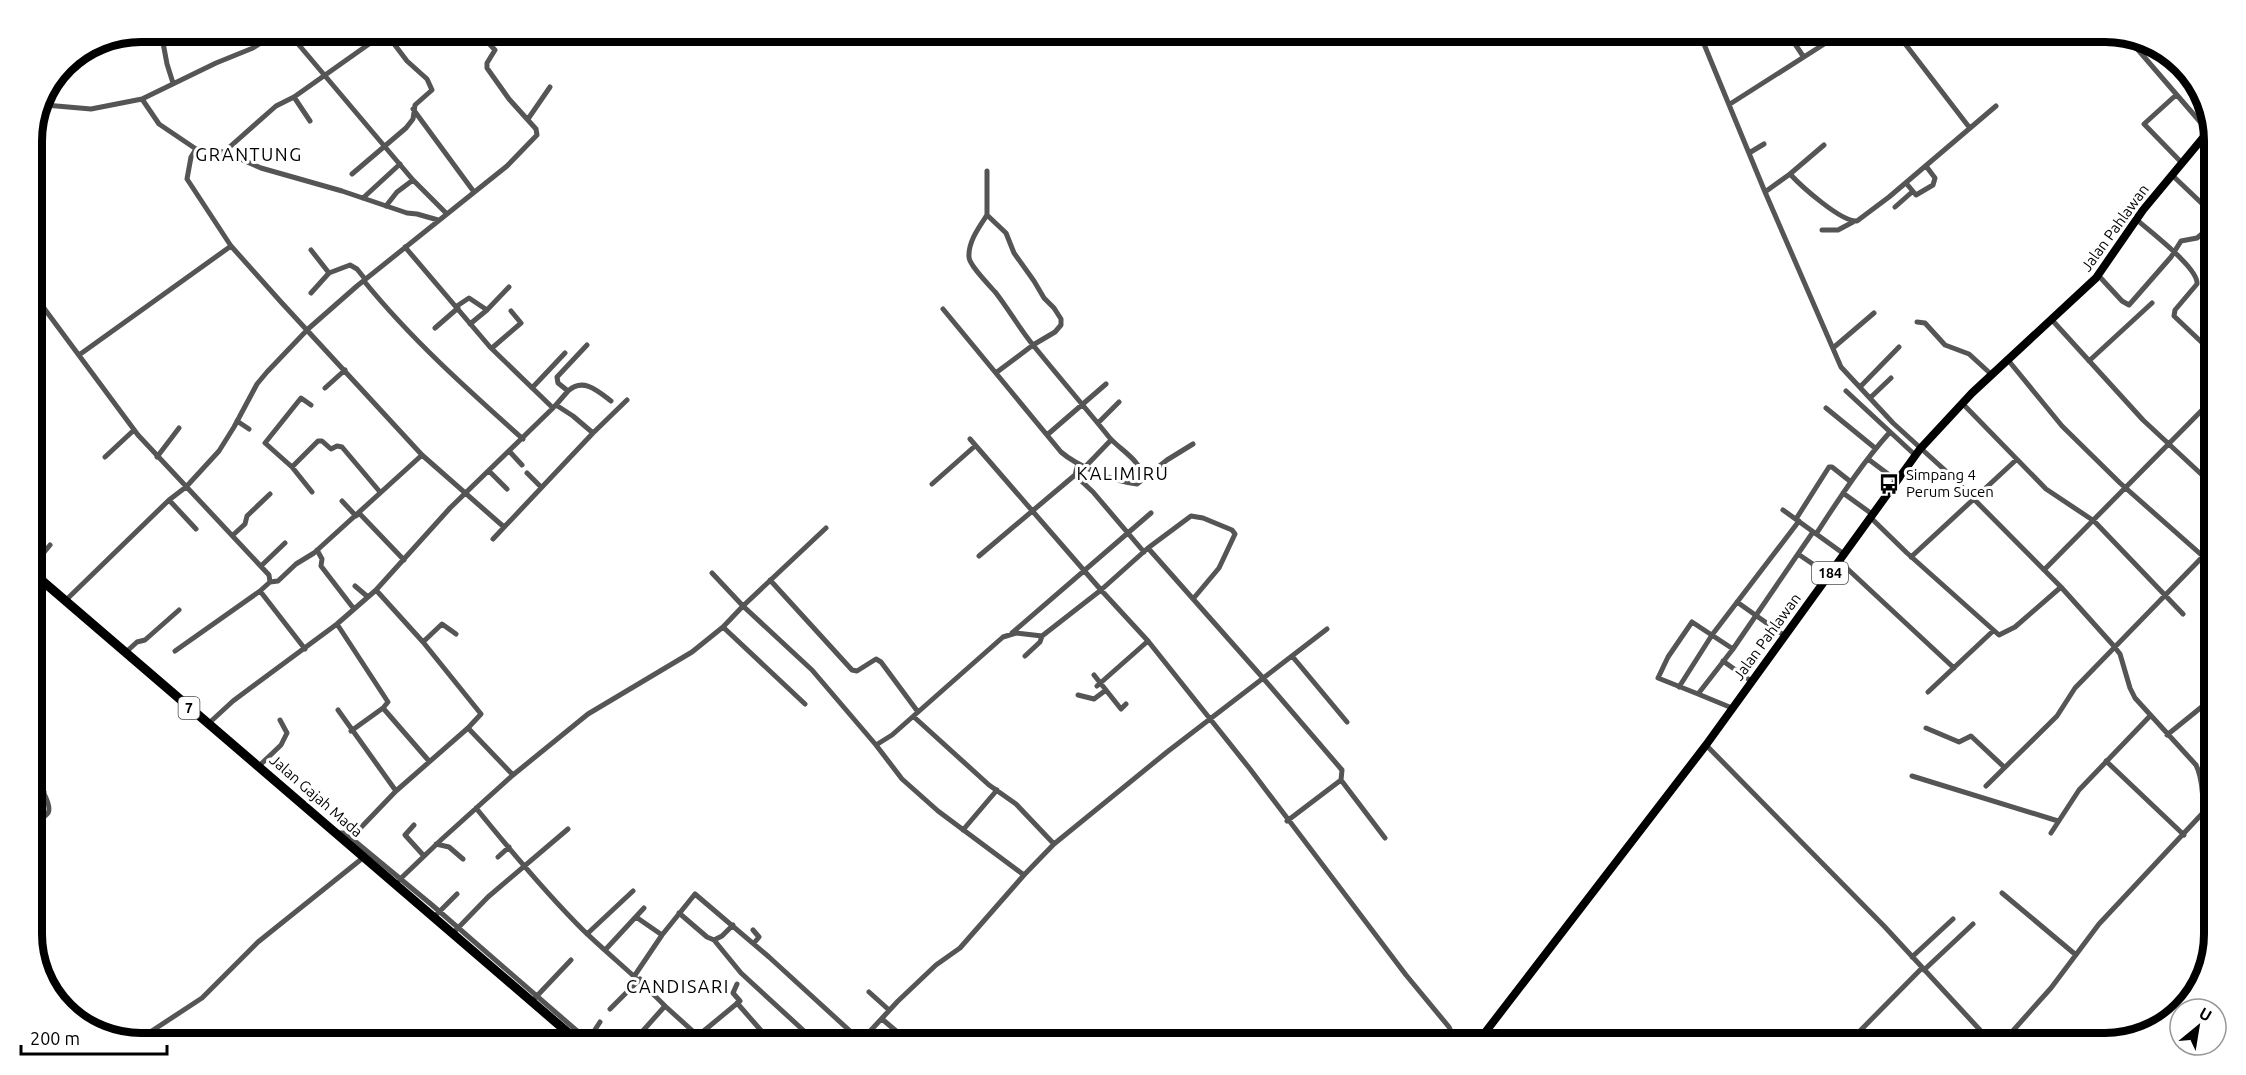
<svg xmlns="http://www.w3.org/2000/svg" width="2246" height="1075" font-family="Ubuntu,sans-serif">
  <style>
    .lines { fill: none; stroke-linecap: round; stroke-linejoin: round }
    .street { stroke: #555; stroke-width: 5 }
    .primary { stroke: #000; stroke-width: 8 }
    .highway { stroke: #000; stroke-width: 9 }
    .labels { text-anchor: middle; stroke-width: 6; stroke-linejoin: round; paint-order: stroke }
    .shield { fill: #fff; stroke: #4c4c4c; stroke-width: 1.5 }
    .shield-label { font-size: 14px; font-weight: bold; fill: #000 }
    .street-label { font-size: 15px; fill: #000; stroke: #fff }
    .poi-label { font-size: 15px; fill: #000; stroke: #fff; text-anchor: start }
    .quarter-label { font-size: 18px; letter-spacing: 1.5px; fill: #000; stroke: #fff }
    .rim { fill: none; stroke: #000; stroke-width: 8 }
  </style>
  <rect width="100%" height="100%" fill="#fff"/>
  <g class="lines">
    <path class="street" d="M161,32L167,64L173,83
      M1699,32L1765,192L1841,367L1893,423L1948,473L2061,587L2113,645L2120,654L2130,688L2135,698L2196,765C2207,786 2197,809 2214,826
      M1787,32L1803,56
      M1896,32L1969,127
      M2127,37L2214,138
      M1703,39L1715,32
      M2176,95L2144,124L2182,163
      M294,97L310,121
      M142,99L159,124L196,149L224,152L261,168L342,191L407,213L417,214L438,220
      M1730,104L1843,32
      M45,105L91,109L142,99L216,63L253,48L278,32
      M413,109L474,192
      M528,119L550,87
      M1824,145L1790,174C1801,186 1841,222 1857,221L1889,197L1996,106
      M196,149L191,157L187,179L231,246L281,302L422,455L504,527
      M224,152L276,106L294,97L386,32
      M1749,153L1764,144
      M987,171V215L1006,233L1014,253L1034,281L1044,298L1054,308L1061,319V325L1055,332L1033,345L997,372
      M352,174L406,128L413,119L415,105L432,90L427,79L407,61L385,32
      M2172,175L2214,215
      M1906,183L1916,195L1933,185L1935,178L1926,166
      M1765,192L1790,174
      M363,198L400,164
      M386,206L397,192L413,180
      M1895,207L1912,192
      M447,214L507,166L537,135L536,129L509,99L487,68V63L495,50L478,32
      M987,215C979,227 968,242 969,257C969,265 990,286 996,293C1009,310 1020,329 1033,345C1058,376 1084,406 1109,437C1120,450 1141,460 1143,478
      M2136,219C2149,231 2199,268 2197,284L2175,310L2174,316L2214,354
      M1822,230H1838L1853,222
      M311,250L329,273L350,265L357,269L365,279
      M2098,275L2122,301L2129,305L2171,257L2181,241L2197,238L2214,224
      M364,281C411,339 467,389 523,439
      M32,292L138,435L269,575L270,582L260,591L305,649
      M311,293L329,273
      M457,306L469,298L487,310
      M943,309L1061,452C1077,466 1115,482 1137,484L1167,460L1193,444
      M2052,320L2143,420L2214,486
      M1917,322L1925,323L1945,345L1969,354L1992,375
      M470,324L487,310L509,287
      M435,328L458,308
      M2203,343L2214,332
      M492,348L521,323L511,311
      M1833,348L1874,313
      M79,355L231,246
      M2008,360L2062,426L2120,483L2214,566
      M2089,361L2152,303
      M1860,387L1899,347
      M325,388L345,370
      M532,388L565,353
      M568,391C583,377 598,391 611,401
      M1846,391L1915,455
      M1870,398L1891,378
      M1963,404L2046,489L2094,521L2183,614
      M311,405L301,398L265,443L292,467L312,492
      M555,406L568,391L558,383L557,377L587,345
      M1826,408L1875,448
      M237,421L249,429
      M1098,423L1119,402
      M593,433L627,400
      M1047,435L1106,384
      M970,439L1101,590L1148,548L1191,516L1203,518L1232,530L1235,534L1219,568L1193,599
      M510,452L522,465
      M105,457L134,430
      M157,457L179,428
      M1868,459L1896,480
      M1078,464L1075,475L1093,492L1144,552
      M1086,466L1111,440
      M292,467L318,441H322L331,449L337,446L342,447L380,492
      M489,471L507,489
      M527,473L541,487
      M932,484L975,446
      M1843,493L1872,514
      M169,500L196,529
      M342,501L356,516
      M1783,510L1844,554
      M359,513L404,560
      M1870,517L1907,553L1999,635L2015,627L2061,587
      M1796,519L1829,467H1832L1851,482
      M1816,534C1839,499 1862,463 1890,432
      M233,535L245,524L247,516L270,494
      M493,539L593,433L573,416L556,405
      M1148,548L1263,678L1342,770L1341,780L1287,821
      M317,550L322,559L321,566L354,609
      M1798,554L1829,575
      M979,556L1075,475
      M1911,557L2016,460
      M1839,561L1954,668
      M261,566L285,543
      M32,567L50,545
      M2044,570L2214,398
      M712,573L743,606L826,528
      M770,580L852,670L857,671L876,659L881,662L918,712
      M270,582L278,581L296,564L314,553L422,455
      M355,586L368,597
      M65,601L169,500L186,487L219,451L234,427L257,384L267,372L308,329L357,286L447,214L413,180L288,32
      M1737,602L1785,636
      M337,624L388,702L383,708L351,731
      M723,627L805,704
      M1012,633L1151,513
      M423,642L442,624L456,634
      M175,651L260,591
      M125,653L137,642L145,640L179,610
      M1025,656L1040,642L1042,636
      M1292,656L1347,722
      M1723,661L1751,681
      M1094,675L1121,709L1126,704
      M1097,686L1148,641
      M1679,687L1712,635L1799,521
      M1928,692L1993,631
      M1698,694L1658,678L1668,657L1692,622L1733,649
      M1078,695L1094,699L1106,690
      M383,708L429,761
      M1732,708L1698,694L1733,649L1813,532
      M338,710L396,791
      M914,717L989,785L1016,804L1054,844
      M208,724L233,701L337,624L376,590L450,508L553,408L490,347L405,247
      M468,728L513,775
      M1926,728L1959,742L1971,736L2004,767
      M2167,735L2214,697
      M876,745L902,779L938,811L1024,875
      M1706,745L1884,926L1992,1043
      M2106,761L2184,835
      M259,766L281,745L287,733L280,720
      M32,774C37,781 53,805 48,813C44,818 36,822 32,825
      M1912,776L2058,821
      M1341,780L1385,838
      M1986,786L2057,716L2075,688L2214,545
      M32,801L44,792
      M476,808C510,850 545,892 583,930C610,956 639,979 665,1006L632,1043
      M414,825L405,835L424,856
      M963,830L997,790
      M337,833H345L432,905L591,1043
      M2051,833L2079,790L2150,716
      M347,842L396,791L468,728L481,714L423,642L376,590
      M436,844L449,847L463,859
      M498,857L509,847
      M396,883L442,839L513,775L588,714L692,652L723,627L743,606L812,670L876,745L892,735L1003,637L1016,633L1042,636L1101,590L1148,641L1250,769L1406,975L1449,1027L1457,1043
      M2002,893L2076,955
      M679,913L707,937L714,940L722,936L733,925
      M437,914L457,894
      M636,917L662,935
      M456,930L488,897L568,829
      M753,930L759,937L754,943
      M587,934L633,891
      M714,940L741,973L803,1030
      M606,949L644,908
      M1912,957L1953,919
      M1924,970L1973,924
      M635,975L662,935L695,894L769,957L862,1042
      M869,992L889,1010
      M535,998L571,960
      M737,1003L772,1043
      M665,1006L696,1034H700L740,1001L733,993L737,984
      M610,1009L640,979
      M882,1019L902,1036
      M135,1042L202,998L258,942L364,857
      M587,1042L600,1022
      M859,1043L898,1001L936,965L960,948L1024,875L1054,844L1167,752L1327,629
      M1848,1043L1922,968
      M2002,1043L2051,988L2099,924L2214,801"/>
    <path class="primary" d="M1477,1043L1706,745L1920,449L1972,393L2096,278L2143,210L2212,127"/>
    <path class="highway" d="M32,572L580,1043"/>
  </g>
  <defs>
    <g id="bus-bare" transform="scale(1.62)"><path d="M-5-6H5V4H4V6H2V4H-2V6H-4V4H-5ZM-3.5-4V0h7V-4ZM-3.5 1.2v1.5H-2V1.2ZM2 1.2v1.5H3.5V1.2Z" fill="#000" stroke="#fff" stroke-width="2.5" paint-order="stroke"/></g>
  </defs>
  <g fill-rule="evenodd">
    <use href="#bus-bare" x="1889" y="484"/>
  </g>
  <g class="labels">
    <g class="shield">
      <rect x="1812" y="562" width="36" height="22" rx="4.5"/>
      <rect x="178.5" y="697" width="21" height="22" rx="4.5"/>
    </g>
    <g class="shield-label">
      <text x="1830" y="578">184</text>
      <text x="189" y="713">7</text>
    </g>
    <g class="street-label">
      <text transform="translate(2115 228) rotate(-54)" y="5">Jalan Pahlawan</text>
      <text transform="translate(1767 637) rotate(-54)" y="5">Jalan Pahlawan</text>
      <text transform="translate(316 796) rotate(41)" y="5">Jalan Gajah Mada</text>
    </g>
    <g class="poi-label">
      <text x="1906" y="480">Simpang 4<tspan x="1906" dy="17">Perum Sucen</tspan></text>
    </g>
    <g class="quarter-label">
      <text x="249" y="161">GRANTUNG</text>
      <text x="1123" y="480">KALIMIRU</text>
      <text x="678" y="993">CANDISARI</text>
    </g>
  </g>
  <path d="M0 0H2246V1075H0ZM141 42H2105A99 99 0 0 1 2204 141V934A99 99 0 0 1 2105 1033H141A99 99 0 0 1 42 934V141A99 99 0 0 1 141 42Z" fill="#fff" fill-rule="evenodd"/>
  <path class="rim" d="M141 42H2105A99 99 0 0 1 2204 141V934A99 99 0 0 1 2105 1033H141A99 99 0 0 1 42 934V141A99 99 0 0 1 141 42Z"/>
  <g transform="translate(2198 1027) rotate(30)"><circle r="28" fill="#ffffff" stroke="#999999" stroke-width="1.5"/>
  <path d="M0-4.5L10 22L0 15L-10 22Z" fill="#000000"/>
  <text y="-9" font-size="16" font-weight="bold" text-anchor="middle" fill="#000000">U</text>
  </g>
  <path d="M21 1045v9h146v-9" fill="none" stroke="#000000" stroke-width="3"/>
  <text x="30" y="1045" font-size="18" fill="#000000" stroke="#ffffff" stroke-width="4.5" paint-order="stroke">200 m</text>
</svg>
